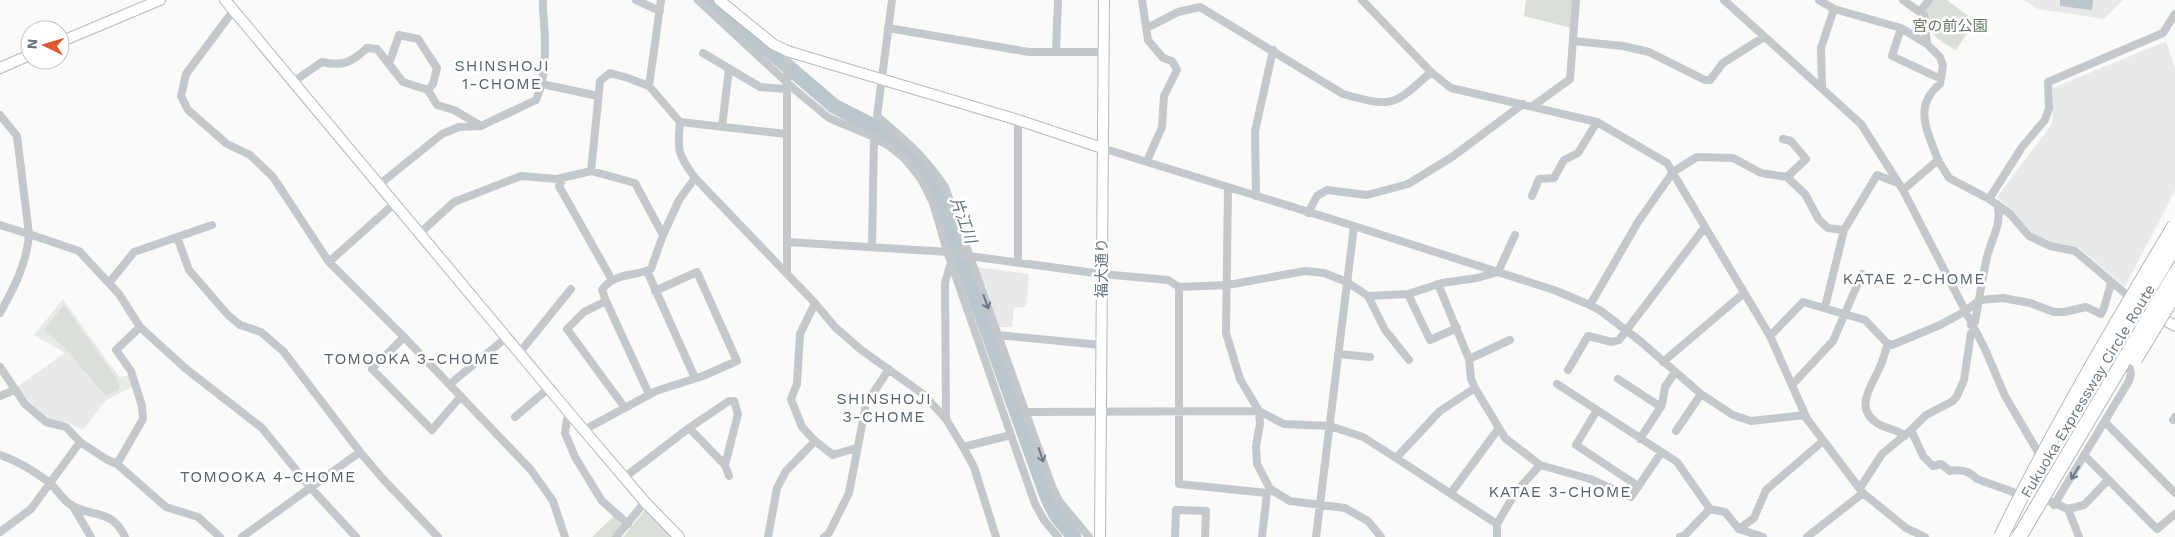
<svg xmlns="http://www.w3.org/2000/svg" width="2175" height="537" font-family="'Work Sans','Noto Sans JP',sans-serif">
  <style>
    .built { fill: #e8e9e9 }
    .green { fill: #dadfd7 }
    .water { fill: #bbc7cb }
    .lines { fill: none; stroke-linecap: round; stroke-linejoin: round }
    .river { stroke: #bbc7cb; stroke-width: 15 }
    .secondary-casing { stroke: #b3babf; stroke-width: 12 }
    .highway-casing { stroke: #b4b9bd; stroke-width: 16 }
    .street { stroke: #c3c8cc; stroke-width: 8 }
    .secondary { stroke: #fff; stroke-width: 10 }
    .highway { stroke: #fff; stroke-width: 14 }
    .highway-bridge-casing { stroke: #b4b9bd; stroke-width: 16; stroke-linecap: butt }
    .highway-bridge { stroke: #fff; stroke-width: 14 }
    .oneway { stroke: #6a7a87 }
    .labels { text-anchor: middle; stroke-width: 5; stroke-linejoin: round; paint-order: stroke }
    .park-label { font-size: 15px; fill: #687a64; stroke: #fff }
    .street-label { font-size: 15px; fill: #657683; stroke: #fff }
    .neighbourhood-label { font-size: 16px; letter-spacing: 1px; fill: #57646e; stroke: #fff }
    .water-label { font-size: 16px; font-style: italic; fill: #60757c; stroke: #fff }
  </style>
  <rect width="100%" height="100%" fill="#fafaf8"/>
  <path class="built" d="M2024,0H2123L2104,19L2038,9Z
    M2166,41L2175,68V190L2125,287L2078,247L2052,243L2032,233L1997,197L2052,124L2053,88Z
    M976,267L1029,274L1026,307H1014L1012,327H995L990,320L992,304L984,301L986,286L975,283Z
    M63,299L111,366L120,377L130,375L134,386L106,400L83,430L67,422L45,419L17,387L65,353L34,335Z"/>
  <path class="green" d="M1526,0H1574L1571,28L1524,16Z
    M1934,0H1947L1975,21L1956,50C1936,39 1930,35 1925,12Z
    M64,305L119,382V389L106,396L64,347L44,330Z
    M646,509L671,537H623Z
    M614,516L622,526L612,537H592Z"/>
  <path class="water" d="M2060,0H2093L2092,10L2060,6Z"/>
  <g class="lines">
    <path class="river" d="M710,0L834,106L879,129L900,144L930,178L939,197L1048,499L1056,515L1074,537"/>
    <g class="secondary-casing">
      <path id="secondary" d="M225,0L571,415L645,502L679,537
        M719,0L773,44L787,51L1018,120L1102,148
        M60,42L160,0
        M0,68L30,55
        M2154,314L2175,326
        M1100,537L1104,0"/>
    </g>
    <g class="highway-casing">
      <path id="highway" d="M2075,409L2109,352"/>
    </g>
    <path class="street" d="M636,0L660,11
      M661,0L649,86L680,122C677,152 678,154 695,178L815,303L800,334L797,384L791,399L802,427L815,441L786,471L777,488L768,537
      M698,0L794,89L829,118L874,137L889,146L905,159L921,179L933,203L947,251L1035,504L1044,520L1058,537
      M892,0L877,116C903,138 926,158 945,187L1052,486L1059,501L1089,537
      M1142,0L1148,40L1163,58L1172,61L1177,70L1164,96L1162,127L1147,161
      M1362,0L1431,72L1451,88L1597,122L1667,163L1770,336L1807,419L1863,493L1906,528L1925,537
      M1724,0L1861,124L1903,190L1985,349L2005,396L2044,462L2040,497L2068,509L2079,537
      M1819,0L1834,9L1901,28L1927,44
      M233,11L186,74L181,96L188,110L227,144L250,155L273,177L329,262L404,337
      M1920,12L1929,0
      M888,28L1029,52H1104
      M1147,28L1178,12L1200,7L1343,94C1394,108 1393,106 1431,72
      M1901,28L1892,56L1941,79
      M1573,41L1623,46L1649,52L1705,80H1710L1723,63L1764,37
      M1056,51L1058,0
      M703,53L760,87L787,89
      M389,64L399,35L418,39L437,68L433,84L428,90
      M293,82L322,62C343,67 352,62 367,48L377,49L403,82L428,90L437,105L454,110L481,126
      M542,84L598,96
      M1822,88L1821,48L1834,9
      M1533,106L1570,79L1576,0
      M0,115L17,136L29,234L79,251L119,294L140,327L185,368L262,428L310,487L356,537
      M1018,120V261
      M680,122L787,134
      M722,127L729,69
      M1783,139L1791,141L1806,159L1787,177
      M1102,148L1354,226L1316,537
      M1938,160L1949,178L1989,199L2022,147L2045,120L2049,108L2048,82L2163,33L2175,14
      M591,171L600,81L610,73L628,78L649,86
      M563,178L559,186L612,280
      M380,184L442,134L459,127L481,126L536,100C546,78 546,48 544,23C544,15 542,8 543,0
      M1228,188L1226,333L1240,379L1259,411L1260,424L1256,446L1257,464L1270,489L1290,501L1345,508L1368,521L1381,537
      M1903,190L1938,160C1928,132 1912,107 1940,84L1943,66L1940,57L1927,44L1924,15L1903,0
      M1256,196L1255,131L1273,50
      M1532,196L1539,179L1554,178L1564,160L1578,153L1597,122
      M1989,199L2010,214L2029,236L2050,246L2075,251L2133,300
      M1308,213L1317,196L1327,190L1367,195L1408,184L1452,157L1523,104
      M0,225L29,234C27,263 14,288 0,313
      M1354,226L1554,290L1590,305L1601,311L1640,341L1701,394L1733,415L1751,421L1805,415
      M419,234L454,202L521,176L557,179L591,171L635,183L663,235L651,269C634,277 614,272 602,290L606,301L584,312L567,329L625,408
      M663,235L679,200L695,178
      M177,237L189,270L228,315L240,325L261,332L283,351L360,452L383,479L438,537
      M787,242L949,252L969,256L1102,274L1168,280L1179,287L1228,285L1305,271L1324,273L1347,282L1368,296L1408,294L1442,283L1477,278L1498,272L1515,235
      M872,247L874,137
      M329,262L395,203
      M951,262L945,283L946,419L963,447L1011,435
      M647,271L695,378
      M787,274V51
      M109,283L134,252L212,225
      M1438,284L1469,359L1471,379L1475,388L1505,438L1540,465L1590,479L1631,497L1661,453
      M1179,287V484L1267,493L1270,489
      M1408,294L1430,340L1457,328
      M1368,296L1385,330L1409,360
      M606,301L649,394
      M815,303L835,327L860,349L923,394L946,419
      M1590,305L1638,222L1673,172L1697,157L1733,158L1761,173L1787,177L1805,194L1819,220L1828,228L1844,230L1877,175L1898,183
      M1825,307L1844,230
      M1971,325L1975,322C1979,301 1982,279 1987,257C1991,239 2003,223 1997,204
      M998,335L1101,345
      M1770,336L1803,302L1865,320L1887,343L1892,345L1940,325L1964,312L1980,300L2003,298L2030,303L2054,312H2064L2086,307L2101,314L2104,308L2111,283
      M1888,343C1885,352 1883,361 1879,369C1871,387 1854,408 1877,423C1885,429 1898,429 1905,436
      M520,352L571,289
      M1338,354L1370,357
      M1469,359L1510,340
      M1663,362L1744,293
      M0,367L25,404L46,422L66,427L80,442L106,459L117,464L166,507L198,517L220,537
      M1568,370L1588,336L1612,342L1619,340L1705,227
      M1618,379L1661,407
      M450,384L507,337
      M1557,384L1677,462L1710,509
      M1792,385L1833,341L1862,274
      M0,396L14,390
      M461,396L432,430L372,369L404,337L531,470L553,501L565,537
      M1597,410L1576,445L1638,486
      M1026,412L1259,411L1284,424L1330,426L1363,437L1396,458L1440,411L1475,388
      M571,415L567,419L565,433L575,457L602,501L628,524
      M515,417L549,388
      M2173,420L2175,417
      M2105,422L2175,493
      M689,428L725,465L729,476
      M584,430L656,391L703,376L737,361L697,272L655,291
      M1911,430L1923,456L1933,466L1941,464L1950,471C1960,469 1970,471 1977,479L2024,496
      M1676,431L1701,394
      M1640,439L1662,405L1665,387L1675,372
      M815,441L833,455L856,448
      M963,447L974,467L996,537
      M0,455C19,461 34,471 50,483C57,490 63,500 71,505C92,518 112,508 125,537
      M2085,456L2157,529L2175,514
      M1396,458L1497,524L1515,493L1540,465
      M117,464L143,419L142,406L131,371L116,350L140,327
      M625,477L689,428L729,401H734L738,414L725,465
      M1860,488L1882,454L1911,430L1926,415L1953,401L1957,396L1964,380L1971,333L1975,331
      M1451,493L1499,428
      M72,505L91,537
      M2054,505L2129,381L2131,374L2127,357
      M2068,509L2084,505L2108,480
      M1497,524V537
      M1739,529L1763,537
      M0,532L31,509L80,442
      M242,537L360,452
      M616,537L645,502
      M824,537L829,533L849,493L866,404L889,369
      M1175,537L1176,510L1206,511L1205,537
      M1262,537L1267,493
      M1680,537L1684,536L1710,509L1725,512L1739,529L1754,518L1766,490L1823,441
      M1807,537L1863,493"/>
    <use href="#secondary" class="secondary"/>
    <use href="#highway" class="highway"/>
    <g class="highway-bridge-casing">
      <path id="highway-bridge" d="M2135,359L2175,293
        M2104,364L2175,246
        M2001,537C2053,430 2114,327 2175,225
        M2019,537L2175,274"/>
    </g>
    <use href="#highway-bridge" class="highway-bridge"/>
  </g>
  <defs><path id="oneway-shaft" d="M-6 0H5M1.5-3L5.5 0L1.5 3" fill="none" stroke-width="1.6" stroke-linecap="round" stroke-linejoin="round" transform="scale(1.25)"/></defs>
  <g class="oneway">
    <use href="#oneway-shaft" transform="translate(986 302) rotate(70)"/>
    <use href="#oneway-shaft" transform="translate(1041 455) rotate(71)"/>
    <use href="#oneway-shaft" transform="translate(2075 473) rotate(121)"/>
  </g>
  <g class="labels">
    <g class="park-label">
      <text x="1950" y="31">宮の前公園</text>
    </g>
    <g class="street-label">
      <text transform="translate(1102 268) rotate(-90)" y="5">福大通り</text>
      <text transform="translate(2088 391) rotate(-59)" y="5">Fukuoka Expressway Circle Route</text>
    </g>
    <g class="neighbourhood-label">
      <text x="502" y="71">SHINSHOJI<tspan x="502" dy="18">1-CHOME</tspan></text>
      <text x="1914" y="284">KATAE 2-CHOME</text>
      <text x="412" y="364">TOMOOKA 3-CHOME</text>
      <text x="884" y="404">SHINSHOJI<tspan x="884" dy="18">3-CHOME</tspan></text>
      <text x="268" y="482">TOMOOKA 4-CHOME</text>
      <text x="1560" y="497">KATAE 3-CHOME</text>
    </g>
    <g class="water-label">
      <text transform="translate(964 220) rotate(70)" y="6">片江川</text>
    </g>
  </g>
  <g transform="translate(45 45) rotate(275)"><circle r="24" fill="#ffffff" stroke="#c1c8cd"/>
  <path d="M0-4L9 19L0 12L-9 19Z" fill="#e4572e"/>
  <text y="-8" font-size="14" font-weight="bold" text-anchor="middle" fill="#657683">N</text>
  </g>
</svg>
